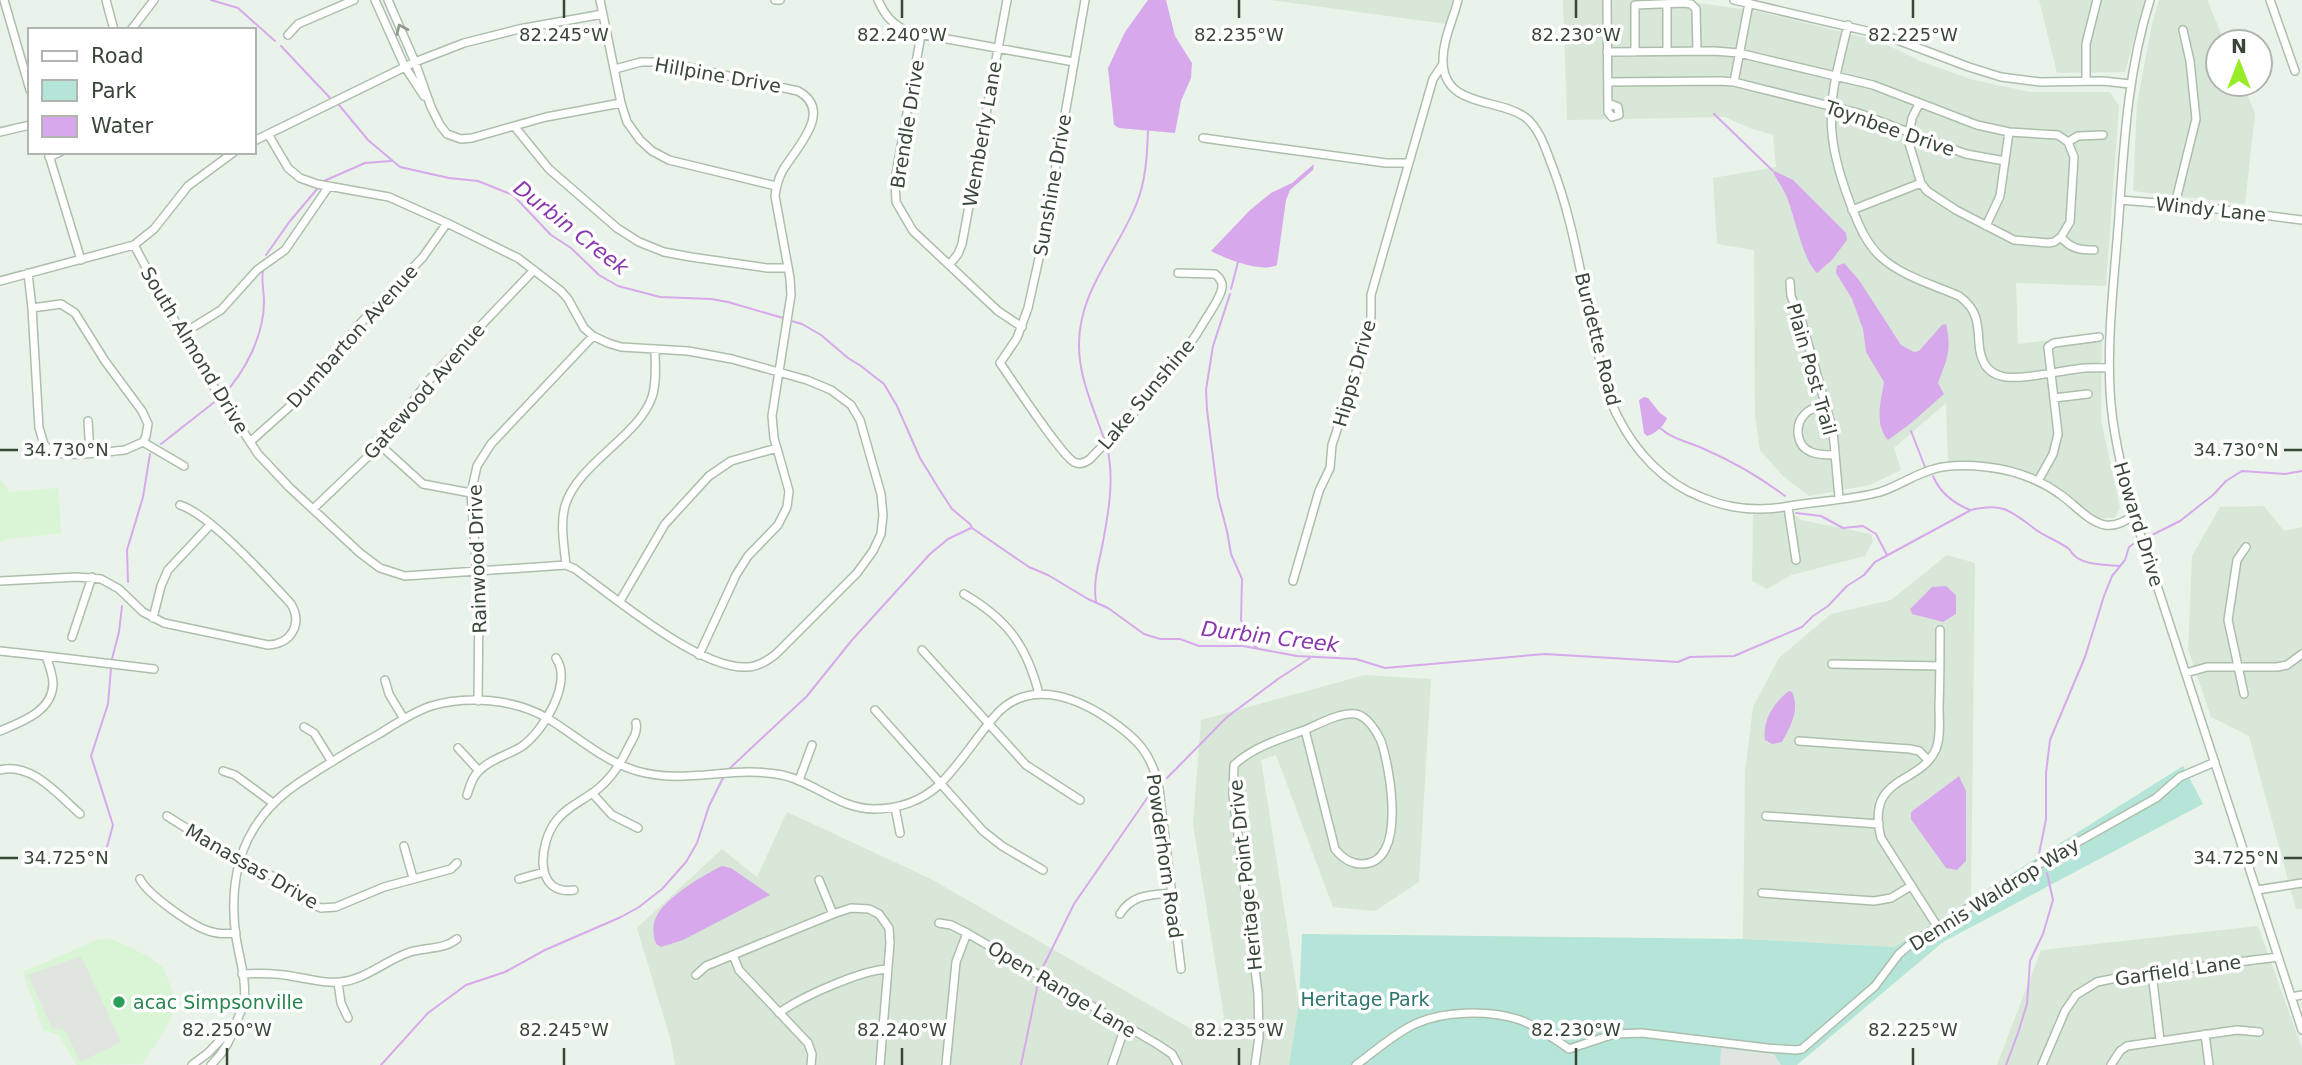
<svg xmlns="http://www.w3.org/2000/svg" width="2302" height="1065" font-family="'DejaVu Sans',sans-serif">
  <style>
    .residential { fill: #d8e7d7 }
    .commercial { fill: #daf4d6 }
    .green { fill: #b4e5d8 }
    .parking { fill: #e1e5e0 }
    .water { fill: #d7a9ec }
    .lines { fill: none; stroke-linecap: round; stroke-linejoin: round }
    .stream { stroke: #d7a9ec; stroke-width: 2 }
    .minor-casing { stroke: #adbeac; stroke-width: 10 }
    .minor { stroke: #fff; stroke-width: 7 }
    .oneway { stroke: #929a92 }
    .ticks { fill: none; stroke: #394738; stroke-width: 2.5 }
    .leisure-dot { fill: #2e9e5b; stroke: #fff; stroke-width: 2.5 }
    .labels { text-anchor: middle; stroke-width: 7; stroke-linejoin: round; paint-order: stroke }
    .street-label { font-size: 19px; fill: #394738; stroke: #fff }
    .park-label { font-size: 19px; fill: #2e756e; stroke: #fff }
    .leisure-label { font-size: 19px; fill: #27864d; stroke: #fff; text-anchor: start }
    .water-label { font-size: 21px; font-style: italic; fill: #8937ac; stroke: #fff }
    .ticks-label { font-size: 18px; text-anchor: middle; fill: #394738; stroke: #fff; stroke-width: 7; stroke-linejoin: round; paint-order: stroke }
  </style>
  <rect width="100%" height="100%" fill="#e9f3e9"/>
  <path class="residential" d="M1271,0H1452L1446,24Z
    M1563,0H1677L1756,11L1879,41L1922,62L1974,80L2030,92H2110L2119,106L2106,286L2016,283L2018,344L2102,333L2101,420L2120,507L2115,518H2096L2058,487L2022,470L1993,464L1948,461L1946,403L1894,448L1901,470L1870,485L1809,496L1783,476L1760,450L1755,416L1754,250L1717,244L1713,178L1776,167L1773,135L1752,129L1725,117L1567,120Z
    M2039,0H2145L2125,72L2057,73Z
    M2159,0H2207L2225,42H2218V84H2243L2255,114L2245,204L2133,191L2137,104L2152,24Z
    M2264,506L2284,531L2302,527V909H2296L2249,736L2211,717L2188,649L2192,556L2220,507Z
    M1792,513L1801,520L1871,534L1873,540L1865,556L1791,575L1767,589L1752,581L1753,514Z
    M1947,555L1975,563L1971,898L1895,947L1743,939L1745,772L1753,707L1779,658L1831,614L1891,600Z
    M1365,675L1431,679L1419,882L1375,911L1333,907L1276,755L1261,760L1299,1004L1289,1065H675L671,1041L637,928L722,849L757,877L787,812L931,879L1212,1041L1224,1017L1193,824L1201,720Z
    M2258,926L2302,1048V1065H1997L2041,950Z"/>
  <path class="commercial" d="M0,480L10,492L58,488L61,533L4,539V542H0Z
    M109,938L146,955L163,967L174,996L175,1008L166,1028L142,1064L77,1065L59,1035L43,1030L23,972L97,940Z"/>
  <path class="green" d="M2183,766L2203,804L1943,942L1797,1065H1289L1299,1003L1302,934L1743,939L1895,947Z"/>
  <path class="parking" d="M81,956L121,1042L80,1062L66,1031L52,1028L28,975Z
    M1721,1048L1774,1054L1781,1065H1720Z"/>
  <path class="water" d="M1148,0H1166L1175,36L1192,63L1191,78L1181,101L1175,133L1119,128L1114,125L1108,68L1125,32Z
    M1314,164L1313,170L1290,190L1286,200L1277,265C1262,273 1226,259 1211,251L1250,210L1271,193L1292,183Z
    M1772,170L1793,180L1846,233L1847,240L1832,260L1817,273C1803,261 1794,213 1786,195C1782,186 1776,179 1772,170Z
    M1844,263L1859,280L1901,345L1914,352L1919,351L1942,325L1946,324C1952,350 1947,359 1938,383L1944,394L1910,424L1888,440C1874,424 1881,401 1884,382L1866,352L1863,329L1852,299L1836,273L1837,266Z
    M1644,397L1648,398L1660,413L1667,418C1664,426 1655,434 1647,436L1644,433L1639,400Z
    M1946,586L1956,595V614L1943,622L1912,614L1910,609L1932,587Z
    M1789,691L1792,692C1800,710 1791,725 1782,742L1772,744L1765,740C1762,721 1774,702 1789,691Z
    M1959,776L1966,791V861L1957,870L1946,868L1911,819V812Z
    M722,866L731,868L770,895L683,940L661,947L656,944C653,935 652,925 656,917C665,898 703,875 722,866Z"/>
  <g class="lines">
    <path class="stream" d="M211,0L238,8L275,41
      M281,46L331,99
      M339,105L368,140L400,167L449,178L478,181L513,195L551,235L571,248L599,275L618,286L660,297L711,299L728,302L783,318
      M1714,114L1772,170
      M324,181L365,163L391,161
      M266,255L290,221L318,188
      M1231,289L1238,262
      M1230,294L1213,346L1206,390L1207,410L1218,497L1227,531L1231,554L1242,579L1241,620L1252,643L1257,648
      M788,320L802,324L821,335L848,358L861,366L884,384L897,406L920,458L939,489L952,509L970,524L972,528L1029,567L1048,575L1088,599L1108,608L1144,634L1160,639H1180L1199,646H1243L1297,656L1356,659L1385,668L1545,654L1678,662L1690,657L1734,656L1802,627L1813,616L1828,606L1847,586L1864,575L1875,562L1971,510C2003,502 2011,511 2035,529C2045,537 2059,541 2069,549C2071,551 2073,555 2076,557C2086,565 2107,565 2119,566
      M223,395C245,372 264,335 264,302C264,291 261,280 263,270
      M1660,428C1672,439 1689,442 1704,449C1732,461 1761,478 1785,496
      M1911,431L1925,467
      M1104,439C1094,409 1079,378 1079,346C1078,292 1117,252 1136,205C1146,181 1147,156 1148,131
      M161,444L217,400
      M1933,476C1940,493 1953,503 1970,510
      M1796,513L1821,516L1843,528L1863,526L1876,534L1887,555
      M2144,539L2180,521L2213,495L2226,481L2242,471L2285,474L2302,471
      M128,582L127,550L143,497L150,454
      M1096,602C1093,583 1098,566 1102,547C1108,516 1115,479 1107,447
      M112,659L119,632L122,606
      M729,769L807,696L852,640L930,554L948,539L971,528
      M1167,778L1227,717L1278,679L1310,658
      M2039,854L2046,819V773L2050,740L2085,657L2104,596L2112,576L2125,560L2129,547L2139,540
      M102,865L113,825L91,756L108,704L111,668
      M1043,967L1074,904L1152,791
      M381,1065L428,1013L466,985L505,972L545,950L621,917L639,907L662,889L686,862L697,843L709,806L723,778
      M1021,1065L1038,983
      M2006,1065L2018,1033L2027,1004L2030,961L2043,934L2053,900L2047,873"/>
    <g class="minor-casing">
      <path id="minor" d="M4,0L30,90
        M106,0L114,30
        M375,0L405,67L424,96
        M388,0L415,62L431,107L440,125L447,134L461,139L472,138L514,126L549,169L617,228L639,242L664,252L691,257L767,268H788
        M600,0L621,103L627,122L640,140L652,151L669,160L776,186
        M775,0H780
        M878,0C885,16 893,25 909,32L1074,62
        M1085,0L1043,240L1028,308L1017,338L1000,363C1012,380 1061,455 1074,462C1080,465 1085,463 1090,459C1132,415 1176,371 1207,317C1212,309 1220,298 1222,288C1223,282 1220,278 1215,274L1178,273
        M1458,0C1453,20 1442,42 1443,62C1444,108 1499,98 1525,117C1539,128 1545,147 1551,163C1574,221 1582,285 1596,345C1602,369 1606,394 1618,417C1635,451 1664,483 1701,497C1729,509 1759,512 1790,506C1819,501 1851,500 1880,492C1899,486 1915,474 1934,469C1951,464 1969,465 1987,467C2014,470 2039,479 2061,495C2074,504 2089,522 2105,525C2116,527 2126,521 2134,515
        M1607,0L1608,112L1612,117L1619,115L1618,107L1608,103
        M1734,0L1884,35L1969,67L2001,77L2040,82L2103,81L2130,84
        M2150,0C2128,70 2124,142 2119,215C2115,273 2107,332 2110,390C2112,433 2123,474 2134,515L2302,1030
        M2270,0L2295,71
        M1667,4V51
        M1848,25C1829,101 1822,128 1850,203C1858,223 1865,243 1882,258C1902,276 1934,285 1959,296C1977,309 1978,322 1979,343C1980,358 1985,372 2001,376C2018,381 2058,371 2077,369C2087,367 2098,368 2109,368
        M131,30L154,0
        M288,35L298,24L354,0
        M921,35L895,180L896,202L913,231L998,311L1022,327
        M1607,52L1714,51L1739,53L1873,85L1977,125L2009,132L2058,135L2068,142L2074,157L2070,222L2061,237L2054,242L2048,243L2014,240L1956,210L1927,191L1921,183L1908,140L1912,118L1919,104
        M1635,52V5L1684,3L1691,4L1696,9L1697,51
        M615,69L641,62H663L798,91C835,111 795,149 783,170C778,179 776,187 775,196L790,278L791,295L772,416L774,438L789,491L787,507L778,525L748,556L736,575L699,655
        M2086,81V44L2097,0
        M1608,82L1720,81L1734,82L1858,113L1966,154L2005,161
        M1734,82L1749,3
        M514,126L546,117L621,103
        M0,132L30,125
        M1203,138L1386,163H1409
        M254,141L415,62L464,43L519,29L603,14
        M2068,142L2078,136L2103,135
        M48,152L81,260
        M49,157L60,152
        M2120,200L2194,206L2302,220
        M2175,204L2196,119L2190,61L2183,30
        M1852,210L1921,183
        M1986,226L2000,196L2009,132
        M2061,237C2071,249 2080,250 2094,250
        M134,245L195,358L258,454L289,487L360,553L380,568L405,576L566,565L575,569C614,597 700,670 747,667C758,667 767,661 776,654L857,573L873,551L881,534L883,515L881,494L860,420L851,405L831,390L807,380L732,359L688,351L621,347L608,343L593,336L584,328L568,299L561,291L518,258L447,223L389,197L317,184L300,178L288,168L268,134
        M949,265L958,254L962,244L1007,0
        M28,273L32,308
        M0,281L134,245L154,229L188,186L234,152
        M1790,282L1791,296L1802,323L1833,431L1839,498
        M61,304L75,313L105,361L142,411L148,424L146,436L143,442L125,450C107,451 54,462 44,444C42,439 41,433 39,428L32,308Z
        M182,334L221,310L257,270L285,250L329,186
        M2054,398L2088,394
        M1826,405C1819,407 1810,408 1805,414C1794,425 1796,446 1811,452C1818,455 1827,455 1834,455
        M88,421L90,453
        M143,442L184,466
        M250,442L307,391L357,327L423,257L447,223
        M380,445L423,484L471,493
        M2038,481L2053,454L2058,434L2048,347L2054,343L2099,337
        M1788,507L1796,560
        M313,509L380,445L429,380L534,270
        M566,565C564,546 560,524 565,506C577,464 639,436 652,397C657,382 655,365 655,349
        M0,581L77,577L101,579L119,589L143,612L164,623L268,645C291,644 303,624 291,604C267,578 211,515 180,505
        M1293,581L1319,491L1330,468L1332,445L1363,351L1371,317V295L1433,79L1443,64
        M964,594C1007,619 1027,646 1039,694
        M620,601L665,524L709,476L731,461L777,448
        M153,618L161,586L168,570L211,524
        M72,637L92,577
        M922,650L1026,765L1080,800
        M0,651L46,656C49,665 53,675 53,684C52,712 21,722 0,731
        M46,656L154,669
        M1832,664L1940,666
        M2186,673L2207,667H2277L2287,665L2302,654
        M385,680L389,694L404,719
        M2244,694L2228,620L2237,560L2246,547
        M478,701L479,601L471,493L477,466L491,444L593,336
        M875,710L983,831L1002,846L1043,870
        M304,727L314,733L332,762
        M1799,741L1910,749L1919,751L1928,760
        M458,748L479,771
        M0,770C32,762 58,795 80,814
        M223,771L235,775L273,803
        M799,780L812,745
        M592,793L612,815L638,828
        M467,795C470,786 472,777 479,771C490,759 508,755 521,747C543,732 573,683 556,658
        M895,807L900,833
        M167,816L229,855L272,876L307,902L321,908L336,907L384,887L451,869L457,863
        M1766,816L1879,824
        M404,846L413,878
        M140,879C147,894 192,926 209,931C217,934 227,934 236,933
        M519,879L544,872
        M819,880L833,914
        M574,890C533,896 539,843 556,821C567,806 585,800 599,788C612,777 621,763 628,748C632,740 638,733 636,723
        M2257,890L2302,883
        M1762,893L1874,901L1891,898L1911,886
        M1120,914C1132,894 1151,895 1172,893
        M939,923L951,925L967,933L1157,1044L1172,1054L1178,1065
        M1937,926L1881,838C1865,774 1920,786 1936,749C1941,736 1939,720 1939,706C1940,681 1940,655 1940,630
        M733,955L739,970L808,1043L812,1054L811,1065
        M2152,973L2160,1040
        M242,974C260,973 279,973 296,977C311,979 325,984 340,982C365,980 386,960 410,952C426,947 443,950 457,939
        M696,975L706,966L833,914L851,908L869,909L879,914L889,928L890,943L880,1065
        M338,983L341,1003L348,1018
        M2291,997L2302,995
        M779,1013C801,997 861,970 888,969
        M2205,1034L2209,1065
        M192,1065L208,1053L235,1025
        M211,1065C226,1050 230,1040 237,1021C239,1014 243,1009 244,1002C247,981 239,957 236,937C227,872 244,819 300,782C326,765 352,749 379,734C395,724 413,712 431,706C467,695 514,699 547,718C577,736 603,761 637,771C685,785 734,765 782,775C815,782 839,809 874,809C898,809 922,801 940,784C960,764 976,738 994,717C1026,679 1072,695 1107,718C1137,738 1152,753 1159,789L1181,969
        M946,1065L956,962L967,933
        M1112,1065L1125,1027
        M1255,1065L1259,1037L1258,993L1233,795L1234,765C1253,747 1280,739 1305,730C1319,724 1340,712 1356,714C1367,716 1377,732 1381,741C1390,768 1408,864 1362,864C1350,864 1342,858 1335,849L1305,730
        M1356,1065C1374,1052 1395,1033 1415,1024C1443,1011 1487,1010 1517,1019C1536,1025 1553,1038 1569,1049L1614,1034L1642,1033L1767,1048L1796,1050L1802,1049L1875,986L1899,954L1913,942L2046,860L2156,798L2180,777L2215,762
        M2042,1065L2065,1011L2076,995L2097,982L2126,976L2278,957
        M2111,1065L2120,1051L2127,1046L2237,1030L2259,1032"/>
    </g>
    <use href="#minor" class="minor"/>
  </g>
  <defs><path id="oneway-chevron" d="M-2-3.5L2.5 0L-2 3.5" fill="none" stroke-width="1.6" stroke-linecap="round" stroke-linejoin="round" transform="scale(1.75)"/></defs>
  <use class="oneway" href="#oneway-chevron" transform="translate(401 29) rotate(-114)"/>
  <path class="ticks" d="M564,0V18M902,0V18M1239,0V18M1576,0V18M1913,0V18M0,450H18M2284,450H2302M0,858H18M2284,858H2302M227,1048V1065M564,1048V1065M902,1048V1065M1239,1048V1065M1576,1048V1065M1913,1048V1065"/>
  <circle class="leisure-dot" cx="119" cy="1002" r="7"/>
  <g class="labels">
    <g class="street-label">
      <text transform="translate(718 75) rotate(10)" y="7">Hillpine Drive</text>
      <text transform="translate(907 124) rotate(-81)" y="7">Brendle Drive</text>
      <text transform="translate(1890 128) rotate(19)" y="7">Toynbee Drive</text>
      <text transform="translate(982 134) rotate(-80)" y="7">Wemberly Lane</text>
      <text transform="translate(1052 185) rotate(-80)" y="7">Sunshine Drive</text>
      <text transform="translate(2211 209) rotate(6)" y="7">Windy Lane</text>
      <text transform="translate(352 336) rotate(-48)" y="7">Dumbarton Avenue</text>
      <text transform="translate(1598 339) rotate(76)" y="7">Burdette Road</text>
      <text transform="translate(195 350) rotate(59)" y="7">South Almond Drive</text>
      <text transform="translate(1812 369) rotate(74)" y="7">Plain Post Trail</text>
      <text transform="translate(1354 373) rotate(-74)" y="7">Hipps Drive</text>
      <text transform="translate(424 391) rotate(-49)" y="7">Gatewood Avenue</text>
      <text transform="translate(1146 394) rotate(-50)" y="7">Lake Sunshine</text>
      <text transform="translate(2139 524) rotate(73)" y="7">Howard Drive</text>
      <text transform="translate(477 559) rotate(-92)" y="7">Rainwood Drive</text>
      <text transform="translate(1165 856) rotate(82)" y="7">Powderhorn Road</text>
      <text transform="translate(252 866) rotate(30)" y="7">Manassas Drive</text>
      <text transform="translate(1245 875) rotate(-96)" y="7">Heritage Point Drive</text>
      <text transform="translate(1994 894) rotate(-32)" y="7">Dennis Waldrop Way</text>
      <text transform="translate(2178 970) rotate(-8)" y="7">Garfield Lane</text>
      <text transform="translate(1062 989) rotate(31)" y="7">Open Range Lane</text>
    </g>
    <g class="park-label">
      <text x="1365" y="1006">Heritage Park</text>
    </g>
    <g class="leisure-label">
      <text x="133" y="1009">acac Simpsonville</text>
    </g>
    <g class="water-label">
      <text transform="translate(571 228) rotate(38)" y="7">Durbin Creek</text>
      <text transform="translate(1270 637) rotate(7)" y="7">Durbin Creek</text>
    </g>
  </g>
  <g class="ticks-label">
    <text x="564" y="41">82.245°W</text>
    <text x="902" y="41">82.240°W</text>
    <text x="1239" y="41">82.235°W</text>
    <text x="1576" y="41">82.230°W</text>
    <text x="1913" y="41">82.225°W</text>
    <text x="66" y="456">34.730°N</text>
    <text x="2236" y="456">34.730°N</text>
    <text x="66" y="864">34.725°N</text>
    <text x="2236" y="864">34.725°N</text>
    <text x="227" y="1036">82.250°W</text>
    <text x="564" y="1036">82.245°W</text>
    <text x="902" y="1036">82.240°W</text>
    <text x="1239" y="1036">82.235°W</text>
    <text x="1576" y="1036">82.230°W</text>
    <text x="1913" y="1036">82.225°W</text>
  </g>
  <rect x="28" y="28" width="228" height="126" fill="#ffffff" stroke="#b0b5af" stroke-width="2"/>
  <rect x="42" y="51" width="35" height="10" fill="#ffffff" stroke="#b0b5af" stroke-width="2"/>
  <text x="91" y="63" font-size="21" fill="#394738">Road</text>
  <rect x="42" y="80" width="35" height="21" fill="#b4e5d8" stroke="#b0b5af" stroke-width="2"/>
  <text x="91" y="98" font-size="21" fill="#394738">Park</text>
  <rect x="42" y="116" width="35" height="21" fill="#d7a9ec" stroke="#b0b5af" stroke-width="2"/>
  <text x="91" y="133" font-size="21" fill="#394738">Water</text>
  <g transform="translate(2239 63)"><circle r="33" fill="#ffffff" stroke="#b0b5af" stroke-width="2"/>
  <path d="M0-5L12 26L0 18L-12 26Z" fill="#98ec27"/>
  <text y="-10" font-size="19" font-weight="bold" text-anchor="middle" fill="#394738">N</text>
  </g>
</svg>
